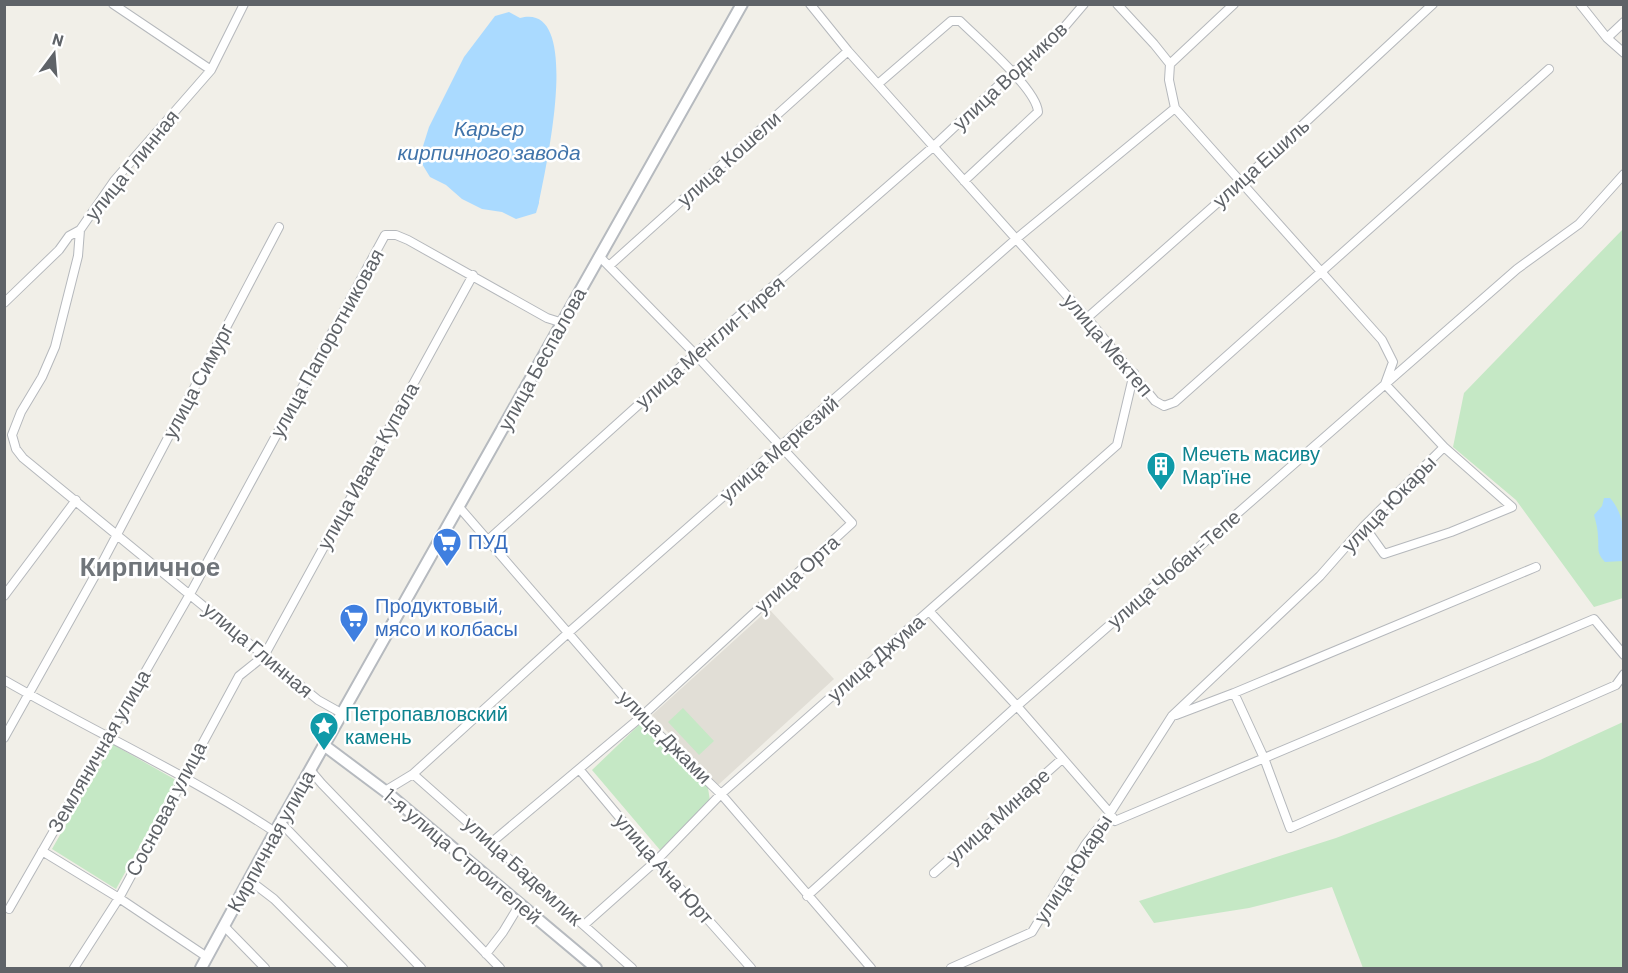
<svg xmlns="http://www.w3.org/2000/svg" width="1628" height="973" font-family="Barlow,sans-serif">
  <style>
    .education { fill: #e1ded6 }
    .green { fill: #c5e8c5 }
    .water { fill: #aadaff }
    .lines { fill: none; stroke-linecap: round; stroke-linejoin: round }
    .street-casing { stroke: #b5b8bc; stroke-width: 10 }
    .secondary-casing { stroke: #b6babf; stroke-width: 14 }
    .street { stroke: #fff; stroke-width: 8 }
    .secondary { stroke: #fff; stroke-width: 10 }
    .labels { text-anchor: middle; stroke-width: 5; stroke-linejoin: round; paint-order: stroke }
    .street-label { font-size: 20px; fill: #5f6368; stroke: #fff }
    .culture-label { font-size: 20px; fill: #0d838f; stroke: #fff; text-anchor: start }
    .shop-label { font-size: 20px; fill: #366cbe; stroke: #fff; text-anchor: start }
    .water-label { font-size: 21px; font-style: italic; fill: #4174aa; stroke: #fff }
    .district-label { font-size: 26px; font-weight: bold; fill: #70757a; stroke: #fff }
  </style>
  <rect width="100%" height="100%" fill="#f1efe8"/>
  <path class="education" d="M769,609L834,679L717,786L652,715Z"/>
  <path class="green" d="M1623,229V598L1594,607L1516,500L1453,447L1464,393Z
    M683,708L714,741L699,755L668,722Z
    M1623,722V968H1363L1332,887L1249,908L1154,923L1139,901L1336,838L1540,760Z
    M641,723L708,788L710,801L660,850L592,770Z
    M112,744L176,780L116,889L52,849Z"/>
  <path class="water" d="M509,12L520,18C586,0 543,179 539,203L536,213L516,219L502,212L482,209L462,199L446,185L430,177L419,159L429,127L464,57L495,16Z
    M1604,498H1610C1625,515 1626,539 1623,561L1605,562C1596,553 1599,548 1598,537C1598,530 1596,522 1594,515L1602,506Z"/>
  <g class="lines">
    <g class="street-casing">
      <path id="street" d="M113,4L211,70
        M244,4L211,70L114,181L80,230L78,256L55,347L42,377L21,412L12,435L16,449L23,458L318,700L343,714
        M810,4L848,51L1087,318L1155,401L1164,406L1175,402L1549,69
        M1580,4L1607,38L1624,53
        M1607,38L1624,22
        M1170,64L1234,4
        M878,84L951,21H960C978,39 1037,89 1038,112L964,181
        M609,266L848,51
        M4,303L59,250L69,236L80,230
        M1087,318L1241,182L1433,4
        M459,507L641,717L721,794L871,968
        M1364,526L1384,554L1451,532L1512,507L1444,447
        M488,540L695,354L934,146L1013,72L1049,45L1084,4
        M4,596L76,500
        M929,611L1017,706L1110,813L1115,821L1594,619L1624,655
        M4,680C94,732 189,775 275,832
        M1234,693L1264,758L1290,828L1616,685L1624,674
        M1176,715L1234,693L1536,567
        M4,738L102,563L279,227
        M579,769L656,861L751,968
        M311,771L322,784L500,968
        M413,774L632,968
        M385,791L413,774L568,633L1016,239L1175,108
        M281,823L421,968
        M492,842L641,717L852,523L695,354L599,256
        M42,851L119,898L207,957
        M934,873L1062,759
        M249,880L274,899L343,968
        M807,896L1017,706L1517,269L1579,224L1624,174
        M9,909L190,594L385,235H396L408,240L547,318L563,323
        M584,925L656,861L721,794L1117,445L1134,373
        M224,926L265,968
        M486,954L503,932L520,904
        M74,968L119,898L239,676L264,656L473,275
        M951,968L1032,932L1085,845L1110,813L1172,716L1320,576L1364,526L1444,447L1385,384L1393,362L1382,340L1175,108L1169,80L1170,64L1154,44L1117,4"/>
    </g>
    <g class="secondary-casing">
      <path id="secondary" d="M325,746L385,791L596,968
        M201,968L275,832L742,4"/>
    </g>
    <use href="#street" class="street"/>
    <use href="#secondary" class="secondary"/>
  </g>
  <defs>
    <g id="building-pin" transform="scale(1.5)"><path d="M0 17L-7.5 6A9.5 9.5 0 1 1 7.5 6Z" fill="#0f9aa8" stroke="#fff"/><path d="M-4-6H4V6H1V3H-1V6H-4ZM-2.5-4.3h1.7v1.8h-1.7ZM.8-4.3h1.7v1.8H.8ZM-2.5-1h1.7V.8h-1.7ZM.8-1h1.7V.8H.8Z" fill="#fff"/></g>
    <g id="supermarket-pin" transform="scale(1.5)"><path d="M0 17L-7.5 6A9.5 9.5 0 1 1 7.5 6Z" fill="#3f7fe0" stroke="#fff"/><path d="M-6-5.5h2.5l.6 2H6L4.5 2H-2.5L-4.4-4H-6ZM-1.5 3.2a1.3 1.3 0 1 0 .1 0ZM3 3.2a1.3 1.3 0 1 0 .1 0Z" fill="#fff"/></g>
    <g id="sight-pin" transform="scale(1.5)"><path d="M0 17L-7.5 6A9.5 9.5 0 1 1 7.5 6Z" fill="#0f9aa8" stroke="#fff"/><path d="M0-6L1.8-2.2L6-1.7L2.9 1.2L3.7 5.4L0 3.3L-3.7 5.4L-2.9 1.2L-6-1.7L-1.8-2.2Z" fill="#fff"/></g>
  </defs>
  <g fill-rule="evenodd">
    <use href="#building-pin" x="1161" y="466"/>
    <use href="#supermarket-pin" x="447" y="542"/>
    <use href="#supermarket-pin" x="354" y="618"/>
    <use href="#sight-pin" x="324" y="726"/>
  </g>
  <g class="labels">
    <g class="street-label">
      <text transform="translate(1010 76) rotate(-43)" y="7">улица Водников</text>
      <text transform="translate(729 159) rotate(-42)" y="7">улица Кошели</text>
      <text transform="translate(1261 163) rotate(-42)" y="7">улица Ешиль</text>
      <text transform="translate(132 165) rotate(-51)" y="7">улица Глинная</text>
      <text transform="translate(710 342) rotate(-41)" y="7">улица Менгли-Гирея</text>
      <text transform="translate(327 343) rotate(-61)" y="7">улица Папоротниковая</text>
      <text transform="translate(1108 345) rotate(50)" y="7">улица Мектеп</text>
      <text transform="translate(542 359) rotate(-61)" y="7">улица Беспалова</text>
      <text transform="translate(198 381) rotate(-62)" y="7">улица Симург</text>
      <text transform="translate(779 449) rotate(-41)" y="7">улица Меркезий</text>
      <text transform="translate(368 466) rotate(-61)" y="7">улица Ивана Купала</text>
      <text transform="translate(1389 504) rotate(-46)" y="7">улица Юкары</text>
      <text transform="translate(1174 569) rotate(-41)" y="7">улица Чобан-Тепе</text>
      <text transform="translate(797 574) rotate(-42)" y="7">улица Орта</text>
      <text transform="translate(258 650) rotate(40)" y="7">улица Глинная</text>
      <text transform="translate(876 658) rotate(-41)" y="7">улица Джума</text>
      <text transform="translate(665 737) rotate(45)" y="7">улица Джами</text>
      <text transform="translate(99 751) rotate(-60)" y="7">Земляничная улица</text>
      <text transform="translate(166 809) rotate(-62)" y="7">Сосновая улица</text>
      <text transform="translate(998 816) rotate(-42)" y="7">улица Минаре</text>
      <text transform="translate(271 841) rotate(-61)" y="7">Кирпичная улица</text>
      <text transform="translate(462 856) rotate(40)" y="7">1-я улица Строителей</text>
      <text transform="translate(664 869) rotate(49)" y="7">улица Ана Юрт</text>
      <text transform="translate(1073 869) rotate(-57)" y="7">улица Юкары</text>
      <text transform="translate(523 871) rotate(42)" y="7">улица Бадемлик</text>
    </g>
    <g class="culture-label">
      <text x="1182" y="461">Мечеть масиву<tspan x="1182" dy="23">Мар'їне</tspan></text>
      <text x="345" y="721">Петропавловский<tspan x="345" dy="23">камень</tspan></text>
    </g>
    <g class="shop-label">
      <text x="468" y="549">ПУД</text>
      <text x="375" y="613">Продуктовый,<tspan x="375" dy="23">мясо и колбасы</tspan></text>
    </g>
    <g class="water-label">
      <text x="489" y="136">Карьер<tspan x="489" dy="24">кирпичного завода</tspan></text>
    </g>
    <g class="district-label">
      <text x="150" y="576">Кирпичное</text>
    </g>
  </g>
  <rect width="1628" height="973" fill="none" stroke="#5f6368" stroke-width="12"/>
  <g transform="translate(54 54) rotate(16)" stroke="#ffffff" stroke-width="4.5" paint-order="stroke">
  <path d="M0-4.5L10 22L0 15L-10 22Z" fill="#5f6368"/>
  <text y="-9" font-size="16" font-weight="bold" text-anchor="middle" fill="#5f6368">N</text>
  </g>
</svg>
